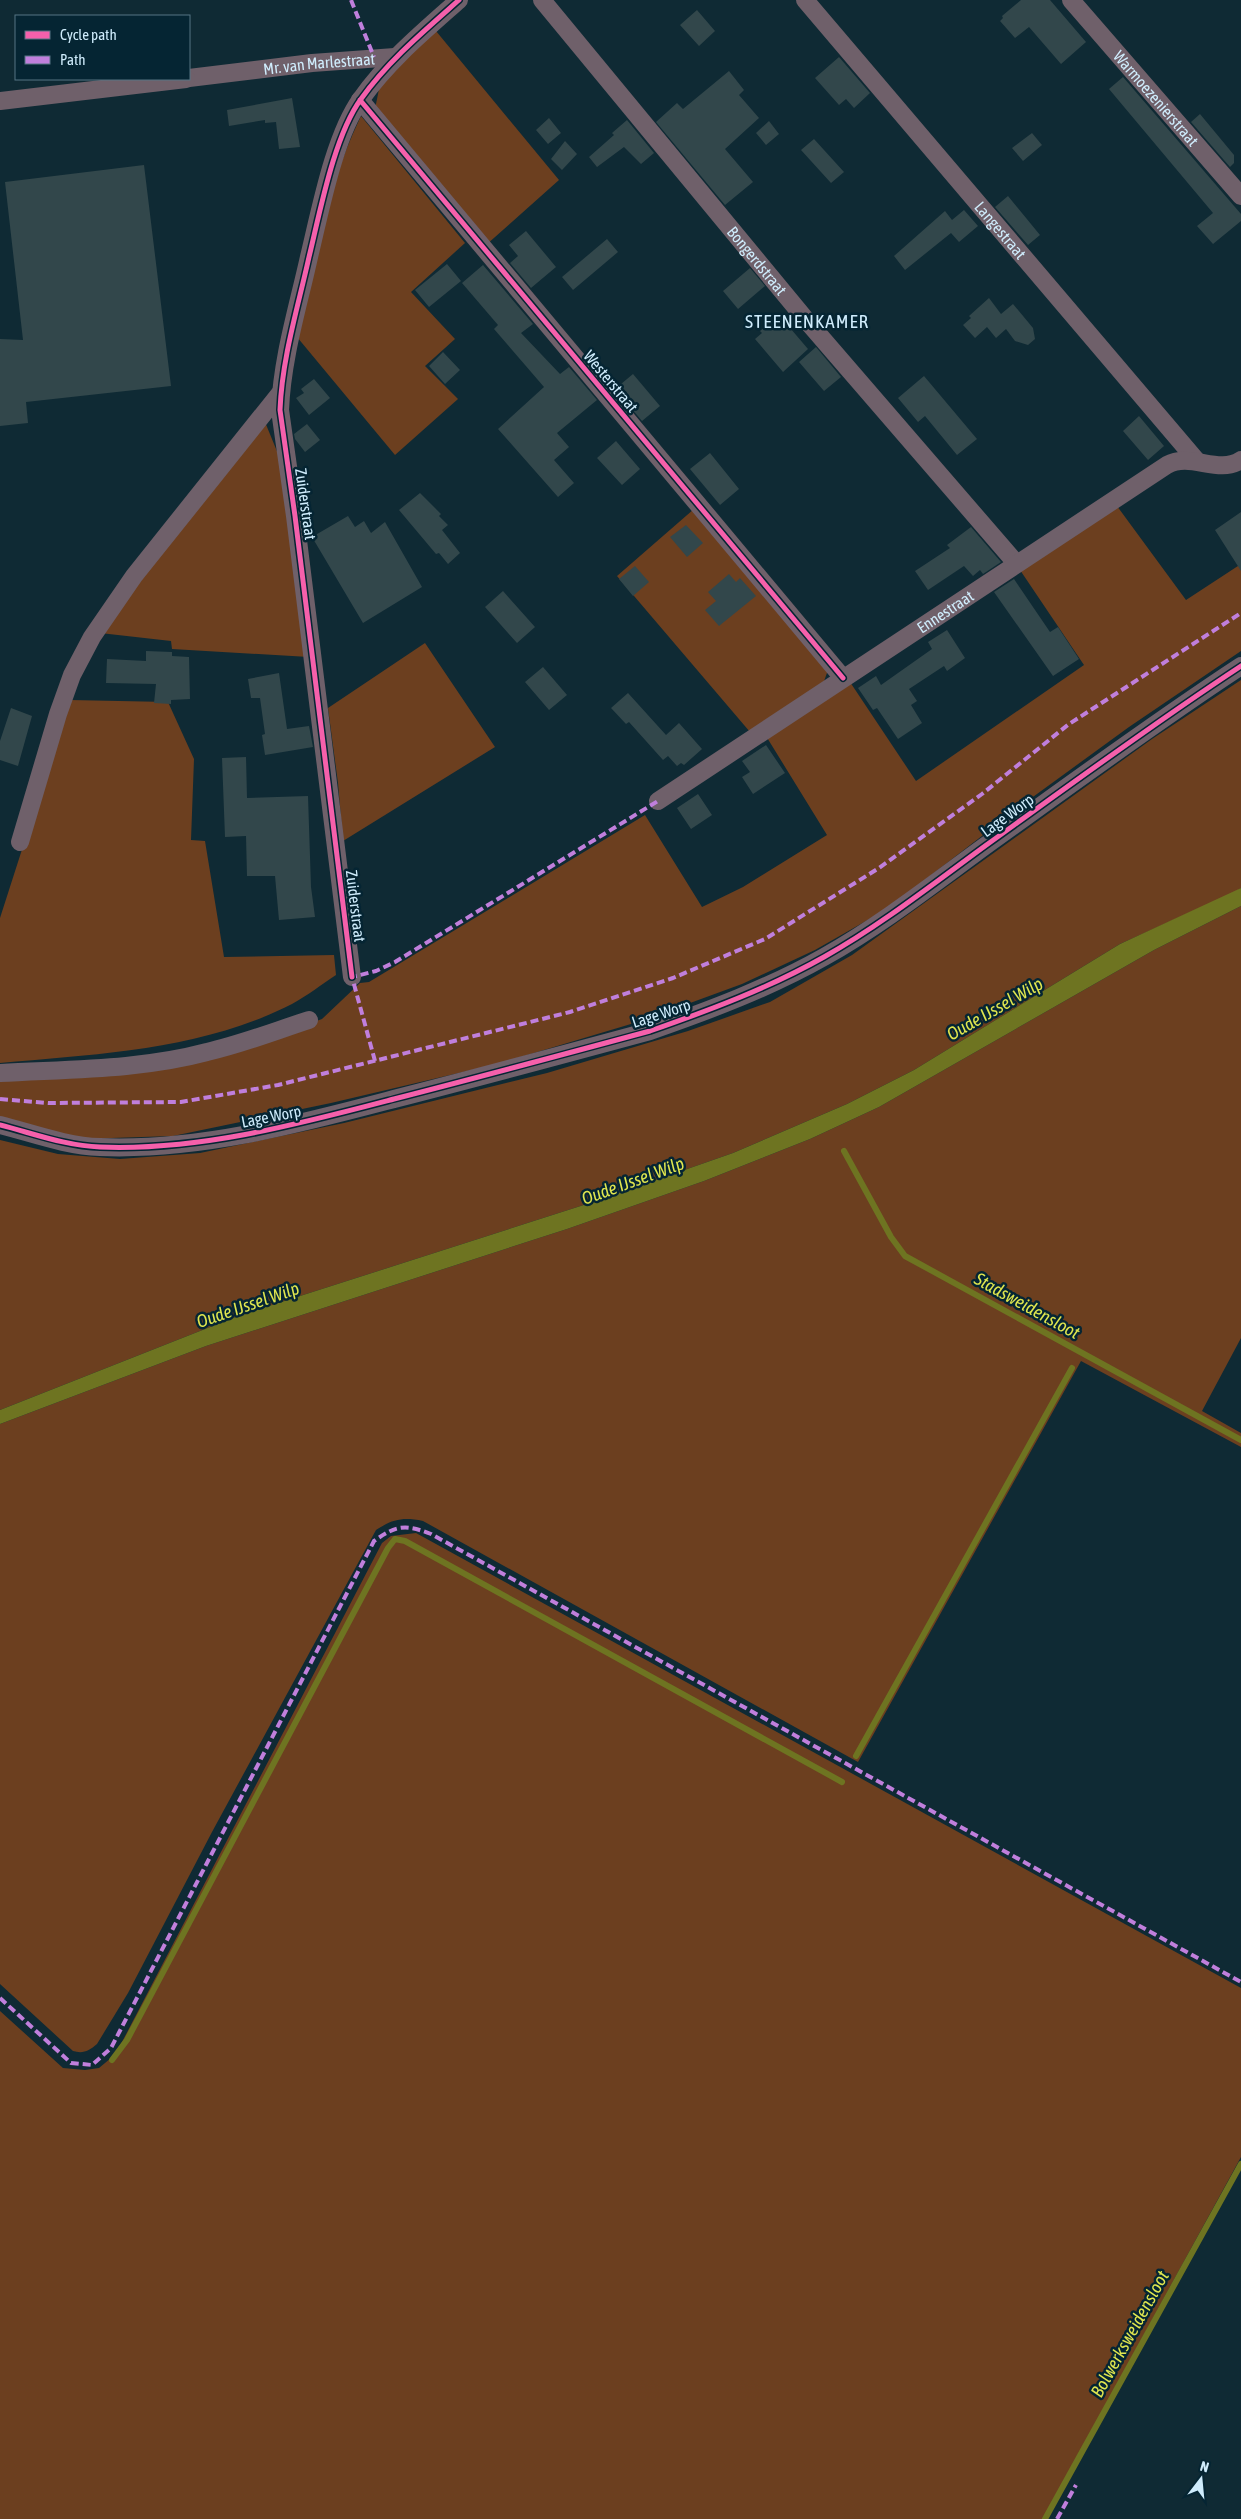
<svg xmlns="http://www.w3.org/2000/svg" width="1241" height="2519" font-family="'Asap Condensed',sans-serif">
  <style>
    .green { fill: #6c3f1f }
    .water { fill: #6e7421 }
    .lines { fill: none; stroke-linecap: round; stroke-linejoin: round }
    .stream { stroke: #6e7421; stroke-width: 6 }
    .building { fill: #32474b }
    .street { stroke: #6f606a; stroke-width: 18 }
    .quiet { stroke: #c07fdc; stroke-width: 4; stroke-dasharray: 8 4; stroke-linecap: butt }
    .cycleway-casing { stroke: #052533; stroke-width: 8 }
    .cycleway { stroke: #f560ab; stroke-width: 5 }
    .labels { text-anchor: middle; stroke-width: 5; stroke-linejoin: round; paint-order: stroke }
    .street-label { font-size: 16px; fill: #cfecfc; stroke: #052533 }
    .water-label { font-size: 18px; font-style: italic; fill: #e0e64f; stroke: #052533 }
    .quarter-label { font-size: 19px; letter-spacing: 1px; fill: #cfecfc; stroke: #052533 }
  </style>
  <rect width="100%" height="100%" fill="#0f2a34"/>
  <path class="green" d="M436,31L559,180L486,245L374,114L379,89L395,67Z
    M361,116L465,243L411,292L455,339L425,366L458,399L395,455L297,337C313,262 327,186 361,116Z
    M265,422L283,466L309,657L172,649L171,641L100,633Z
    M1117,506L1186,600L1241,564V651L1129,727L1026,802L887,909L815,950L742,984L641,1021L497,1064L331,1103L173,1136L81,1139L0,1121V1078L236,1050L322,1019L360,983L369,982L645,815L702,907L743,887L827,835L766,736L848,679L916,781L1084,665L1020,570Z
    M694,509L828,670L822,687L750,732L617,576Z
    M425,643L495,747L343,841L338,783L328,708Z
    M1241,680V888L1235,892L1120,944L914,1070L847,1104L733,1153L590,1203L238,1316L0,1410V1140L58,1154L120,1159L200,1153L344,1123L547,1073L688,1031L770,1002L852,955L1152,739Z
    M70,700L168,702L194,759L191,840L205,841L224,957L334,955L336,975C322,984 307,996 292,1004C202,1050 99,1054 0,1063V918Z
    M1241,906V1338L1202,1411L1241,1433V1447L1081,1361L858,1762L423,1521C403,1517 393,1519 376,1530L212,1832L128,1993L97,2044C89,2051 83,2054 73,2051L0,1984V1424L206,1346L567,1229L704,1181L810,1139L879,1107L1154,950Z
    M416,1533L1241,1988V2157L1043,2519H0V2011L63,2068L85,2070L99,2068L111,2058L122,2042L382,1543L391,1536Z"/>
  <path class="water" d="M1241,888V906L1154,950L879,1107L810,1139L704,1181L567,1229L206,1346L0,1424V1410L238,1316L590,1203L733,1153L847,1104L914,1070L1120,944Z"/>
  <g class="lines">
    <path class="stream" d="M844,1151L891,1237L905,1256L1241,1440
      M856,1756L1072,1368
      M112,2060L127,2040L388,1548L395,1539L405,1541L842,1782
      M1045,2519L1241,2164"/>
  </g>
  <path class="building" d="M1021,0H1050L1086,42L1061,64L1029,27L1015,38L1000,21L1003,18L1002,16Z
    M697,10L715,31L699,46L680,25Z
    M839,57L870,93L854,108L846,99L839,105L815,78Z
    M729,71L744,90L739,95L759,118L725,149L753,182L725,205L656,122L677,103L683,109Z
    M1123,77L1241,214V221L1213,244L1197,226L1213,213L1109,89Z
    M292,98L300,147L279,149L276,122L265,123V120L229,126L227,110Z
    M1200,114L1234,155V163L1230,167L1191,122Z
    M549,118L561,133L548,144L536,130Z
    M627,120L654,153L641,164L624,147L597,167L589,157L614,135L612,133Z
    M769,121L779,134L766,145L756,133Z
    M1032,133L1042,145L1023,161L1012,148Z
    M814,139L844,172L831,183L801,150Z
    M565,141L577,154L562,170L551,159Z
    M144,165L171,386L26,402L28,423L0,426V339L23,340L5,182Z
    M1008,196L1040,235L1028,245L995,207Z
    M964,210L978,226L959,242L951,233L905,270L894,256L945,211L952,220Z
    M526,231L556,267L531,288L510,263L518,256L509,245Z
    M607,239L618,252L573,290L562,277Z
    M447,264L461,281L429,307L415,290Z
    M483,265L533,324L521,333L560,374L569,367L597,400L557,433L569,447L554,460L574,483L558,497L498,429L544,387L494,329L498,325L462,283Z
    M750,268L765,286L738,309L723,291Z
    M989,298L1001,314L1013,304L1033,328L1035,339L1028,345L1015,341L1006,329L996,338L987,327L975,338L963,325L971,318L969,316Z
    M779,315L808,349L783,372L755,339L762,333L760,331Z
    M816,347L841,377L824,391L799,362Z
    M443,352L460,370L445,384L429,366Z
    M633,374L660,406L642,421L615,389Z
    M924,376L977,439L957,455L925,416L918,422L898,398Z
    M314,379L330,398L309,415L296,398L304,393L301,389Z
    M1139,416L1164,446L1148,460L1123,431Z
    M307,424L320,440L305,452L295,439L294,434Z
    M616,441L640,469L622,485L597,458Z
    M710,453L739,489L720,505L690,469Z
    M420,493L441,514L439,516L448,525L442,530L460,553L448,564L439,553L436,554L399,510Z
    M1241,512V571L1215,530Z
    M348,516L355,527L364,521L371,533L385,522L422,587L363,623L312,537Z
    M686,525L703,543L687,557L670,537Z
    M971,527L1001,562L983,574L980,570L973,576L964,566L928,590L915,571L950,548L947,545Z
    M635,566L649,582L633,596L619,579Z
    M729,574L736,582L740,578L756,596L719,626L705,610L716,601L708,592Z
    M1014,579L1050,632L1058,627L1079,659L1053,676L994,592Z
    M503,591L535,627L517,643L485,607Z
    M947,630L965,658L947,671L944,666L909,689L917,701L911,705L922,723L898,739L877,708L873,710L858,688L876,676L881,685L932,649L928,642Z
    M146,651L172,652V656L189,657L190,699L171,700V704L154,703L156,684L106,683L107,659L146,661Z
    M543,667L567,695L549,710L525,682Z
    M279,673L287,729L309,726L313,747L265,755L262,735L265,734L260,698H251L248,679Z
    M628,693L666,735L679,723L702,749L684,765L681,763L677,766L668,756L663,760L629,722L626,724L611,708Z
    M11,708L32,716L18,766L0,760V741Z
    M766,745L785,773L753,794L742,777L750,772L742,761Z
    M246,757L247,798L308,796L311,887L315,917L279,920L275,876H247L246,836L225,837L222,758Z
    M698,794L712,815L691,829L677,808Z"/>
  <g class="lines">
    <g class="street">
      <path id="s1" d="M542,0L807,321L1016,563"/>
      <path id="s2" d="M805,0L1197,461"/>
      <path id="s3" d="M1071,0L1241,196"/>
      <path id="s4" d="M189,78L312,63L395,57"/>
      <path d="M360,100L843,678"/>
      <path d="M0,101L186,79"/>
      <path id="s5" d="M658,801L1167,465C1191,452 1218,475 1241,460"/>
      <path d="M20,842L58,714L72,675L92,637L134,576L281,392"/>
      <path d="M352,977L295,516L280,410C282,358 298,307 309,257C320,212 334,136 361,99C388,61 424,31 459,0"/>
      <path d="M0,1073C69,1069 140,1070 207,1052C242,1044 275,1031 309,1020"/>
      <path d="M0,1125C32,1133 66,1146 100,1147C199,1151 299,1124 394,1099C480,1077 565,1054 650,1031C710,1010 769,988 824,957C881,925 933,884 985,846C1070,785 1154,723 1241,666"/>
    </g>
    <path class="quiet" d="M351,0L374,57
      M375,1061L352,977L376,971L395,962L658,801
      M0,1099L48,1103L181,1102L278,1085L570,1012L673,978L765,939L879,868L982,794L1069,724L1241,613
      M0,1998L71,2063L92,2065L111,2048L374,1541C397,1525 405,1524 431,1534L1241,1982
      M1057,2519L1076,2485"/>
    <g class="cycleway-casing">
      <path id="cycleway" d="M360,100L843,678
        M352,977L295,516L280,410C282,358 298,307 309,257C320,212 334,136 361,99C388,61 424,31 459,0
        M0,1125C32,1133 66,1146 100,1147C199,1151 299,1124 394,1099C480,1077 565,1054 650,1031C710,1010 769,988 824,957C881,925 933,884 985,846C1070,785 1154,723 1241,666"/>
    </g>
    <use href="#cycleway" class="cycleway"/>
  </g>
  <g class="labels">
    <g class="street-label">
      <text dy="6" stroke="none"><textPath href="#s4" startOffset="131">Mr. van Marlestraat</textPath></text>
      <text dy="6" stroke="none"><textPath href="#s3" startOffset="130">Warmoezenierstraat</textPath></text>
      <text dy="6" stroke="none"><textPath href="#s2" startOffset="302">Langestraat</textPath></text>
      <text dy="6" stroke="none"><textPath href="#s1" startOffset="338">Bongerdstraat</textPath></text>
      <text transform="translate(611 381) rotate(50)" y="6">Westerstraat</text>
      <text transform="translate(306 504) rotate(82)" y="6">Zuiderstraat</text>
      <text dy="6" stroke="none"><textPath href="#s5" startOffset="344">Ennestraat</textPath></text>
      <text transform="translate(1007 815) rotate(-36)" y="6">Lage Worp</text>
      <text transform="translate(356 906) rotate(83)" y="6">Zuiderstraat</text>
      <text transform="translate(661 1013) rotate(-18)" y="6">Lage Worp</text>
      <text transform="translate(271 1116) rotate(-11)" y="6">Lage Worp</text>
    </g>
    <g class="water-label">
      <text transform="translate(995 1009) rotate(-30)" y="6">Oude IJssel Wilp</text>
      <text transform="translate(633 1181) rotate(-20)" y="6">Oude IJssel Wilp</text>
      <text transform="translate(248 1305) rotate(-19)" y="6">Oude IJssel Wilp</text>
      <text transform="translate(1027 1306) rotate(29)" y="6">Stadsweidensloot</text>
      <text transform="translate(1130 2334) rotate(-61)" y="6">Bolwerksweidensloot</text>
    </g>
    <g class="quarter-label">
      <text x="807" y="328">STEENENKAMER</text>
    </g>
  </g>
  <rect x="15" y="15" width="175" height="65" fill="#052533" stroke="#567583"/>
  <rect x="25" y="31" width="25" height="8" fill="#f560ab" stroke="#567583"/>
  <text x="60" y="40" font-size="15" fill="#cfecfc">Cycle path</text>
  <rect x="25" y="56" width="25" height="8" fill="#c07fdc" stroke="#567583"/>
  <text x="60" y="65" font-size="15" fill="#cfecfc">Path</text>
  <g transform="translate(1201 2479) rotate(16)" stroke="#052533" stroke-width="4" paint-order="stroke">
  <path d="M0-4L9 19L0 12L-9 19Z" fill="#cfecfc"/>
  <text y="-8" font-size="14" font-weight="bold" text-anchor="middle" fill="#cfecfc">N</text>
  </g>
</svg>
